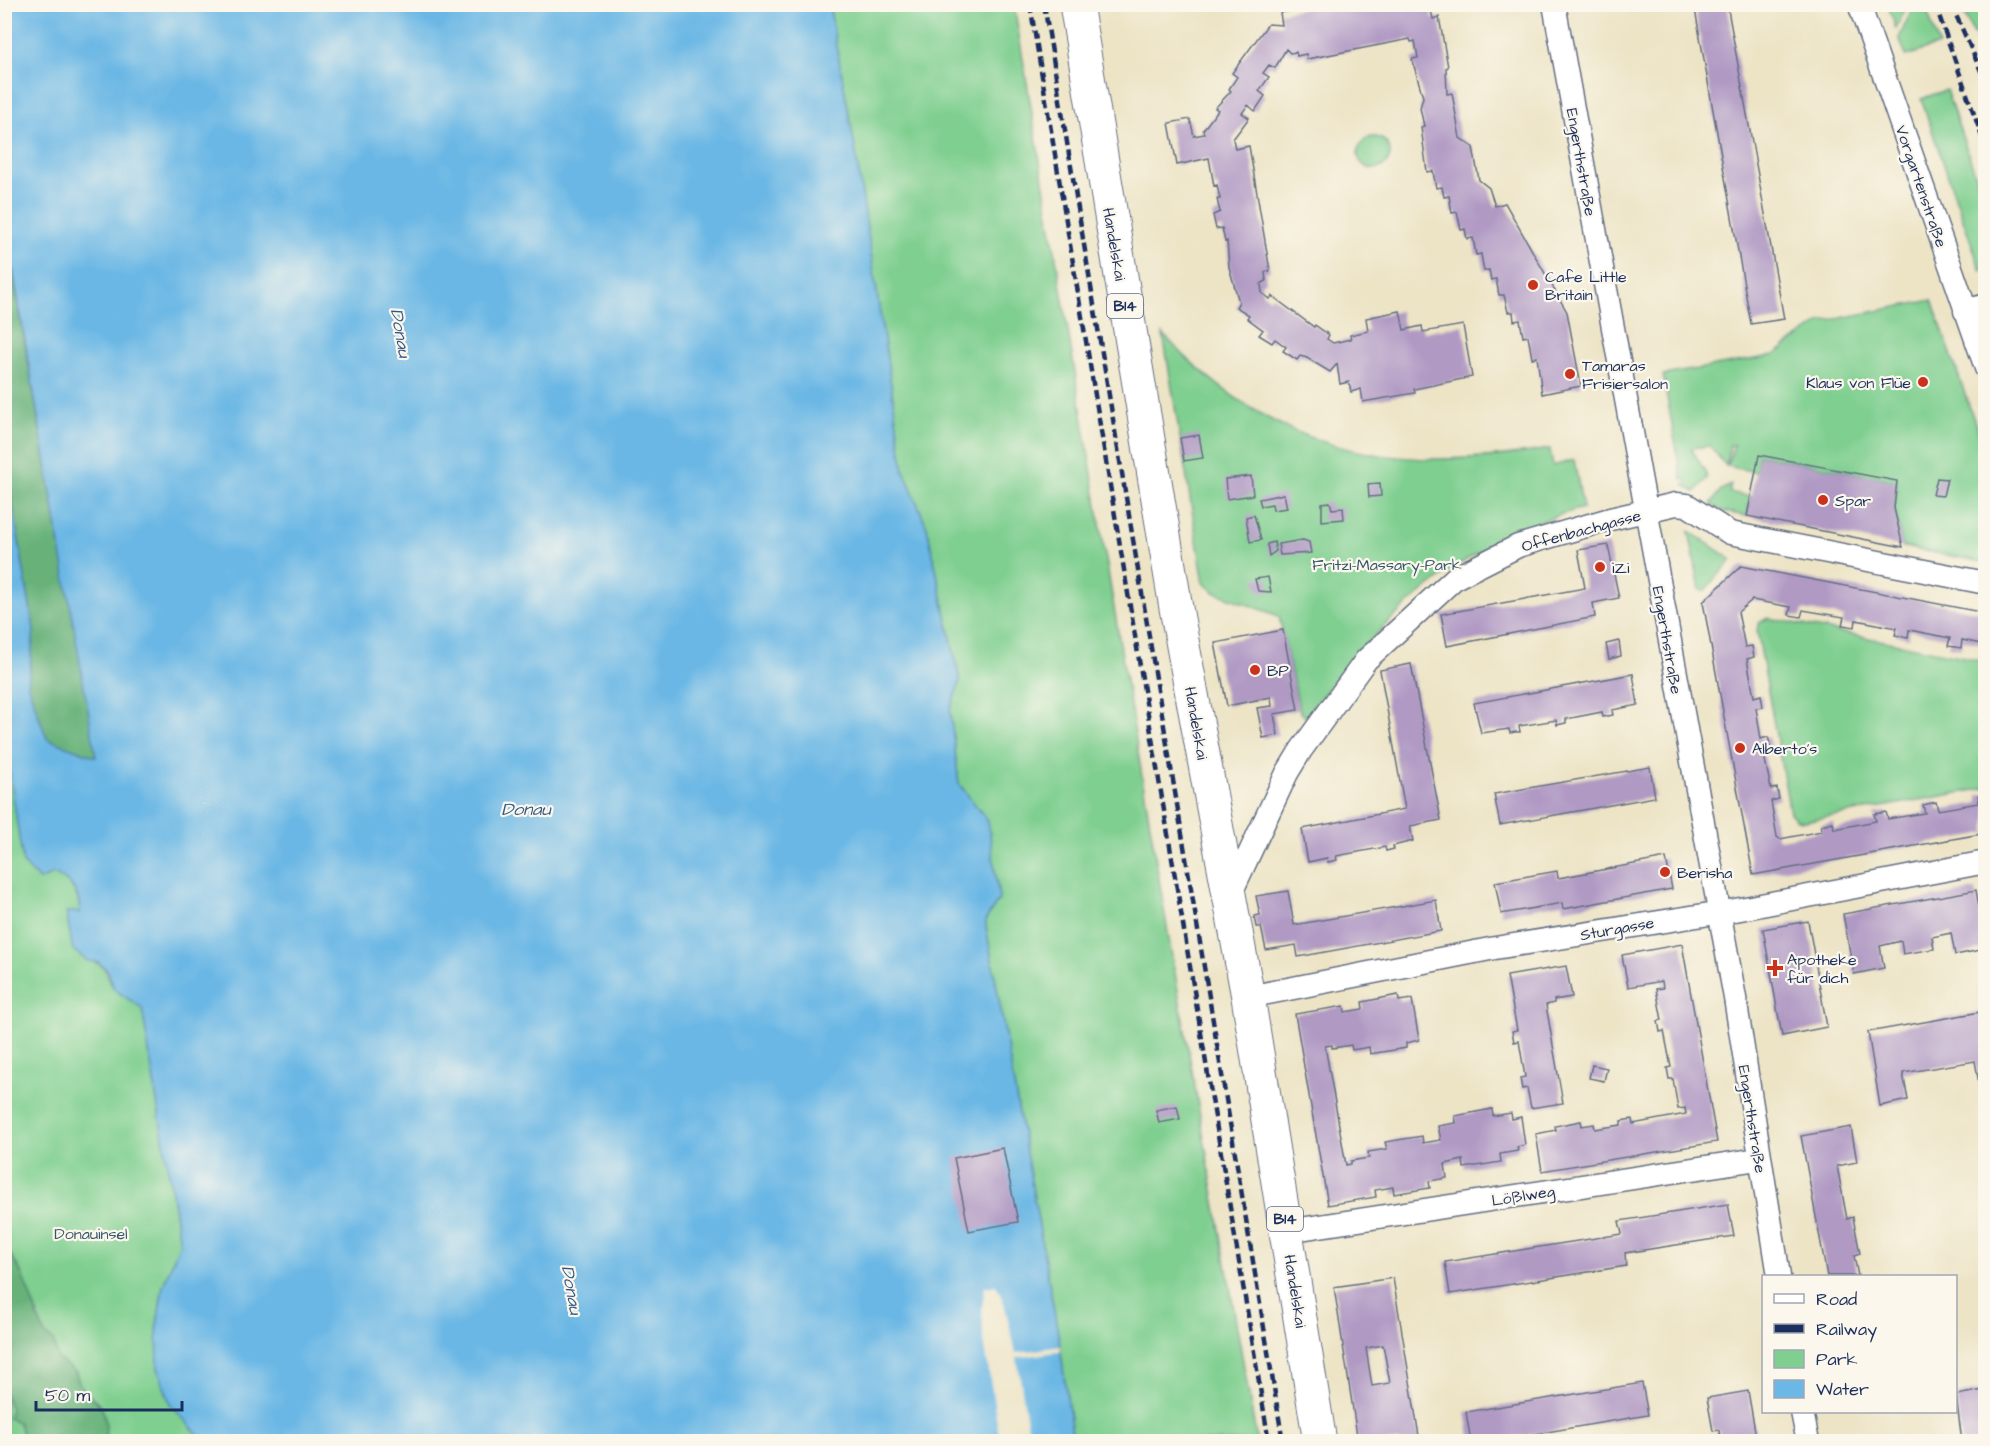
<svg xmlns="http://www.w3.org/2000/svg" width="1990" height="1446" font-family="'Architects Daughter',sans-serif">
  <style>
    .green { fill: #7fcf90; stroke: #4d7f77; stroke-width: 1.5 }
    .forest { fill: #67b27a; stroke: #41706c; stroke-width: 1.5 }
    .water { fill: #6bb7e5; stroke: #4373a2; stroke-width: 1.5 }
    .pier { fill: #ede4c6 }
    .building { fill: #b09ac4; fill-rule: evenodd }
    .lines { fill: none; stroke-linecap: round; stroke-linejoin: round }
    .street-casing { stroke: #646e82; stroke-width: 25 }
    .primary-casing { stroke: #646e82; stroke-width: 35 }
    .street { stroke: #fff; stroke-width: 22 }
    .primary { stroke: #fff; stroke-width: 33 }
    .rail { stroke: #1b2f5e; stroke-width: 4.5; stroke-dasharray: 9 4.5; stroke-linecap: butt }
    .poi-dot { fill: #c8321e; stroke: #fbf7ec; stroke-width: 2 }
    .labels { text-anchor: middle; stroke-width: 4.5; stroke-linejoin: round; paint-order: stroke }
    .shield { fill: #fbf7ec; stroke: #5e6b89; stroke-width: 1.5 }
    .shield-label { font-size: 15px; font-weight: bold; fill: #1b2f5e }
    .street-label { font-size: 16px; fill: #1b2f5e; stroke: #fbf7ec }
    .poi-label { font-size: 16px; fill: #1b2f5e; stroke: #fbf7ec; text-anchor: start }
    .park-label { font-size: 16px; fill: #34576a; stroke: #fbf7ec }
    .water-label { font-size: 18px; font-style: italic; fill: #335886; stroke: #fbf7ec }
  </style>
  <rect width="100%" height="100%" fill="#fbf7ec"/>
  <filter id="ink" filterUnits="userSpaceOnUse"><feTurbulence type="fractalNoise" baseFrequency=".0167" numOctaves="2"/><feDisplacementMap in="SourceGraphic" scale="12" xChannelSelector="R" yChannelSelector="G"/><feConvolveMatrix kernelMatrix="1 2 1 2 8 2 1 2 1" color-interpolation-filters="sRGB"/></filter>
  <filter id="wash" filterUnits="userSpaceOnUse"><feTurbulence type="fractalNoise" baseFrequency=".008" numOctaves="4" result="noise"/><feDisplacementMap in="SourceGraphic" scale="24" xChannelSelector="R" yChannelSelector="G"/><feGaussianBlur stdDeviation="1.35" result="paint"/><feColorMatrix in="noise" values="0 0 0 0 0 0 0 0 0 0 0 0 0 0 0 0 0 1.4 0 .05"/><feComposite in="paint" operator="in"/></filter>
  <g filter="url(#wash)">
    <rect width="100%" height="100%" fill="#ede4c6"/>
    <path class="green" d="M829,5H1014L1169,939L1257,1441H1073L1059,1339L985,921L999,899L988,822L959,784L950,710L960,681L927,527L904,471L854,142Z
      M1888,5H1907L1896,29Z
      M1914,5H1925L1939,45L1906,56L1899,38Z
      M1961,5H1985V30L1973,34Z
      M1946,90L1985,202V269L1981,271L1921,99Z
      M1358 153a16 16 0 1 1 32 0a16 16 0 1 1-32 0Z
      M1932,300L1985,451V562L1903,547L1894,508L1897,481L1759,455L1756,472L1727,466L1734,445H1730L1726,466L1710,446L1691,448L1706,473L1707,479L1695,492L1684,485L1687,483L1686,479L1682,480L1663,375L1772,356L1821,322Z
      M1163,334C1276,455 1391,475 1550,449L1553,466L1574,460L1583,508C1467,538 1376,622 1306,717L1300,712L1279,616L1214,592L1204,583Z
      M1731,485L1729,492L1751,497L1747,516L1721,511L1711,504L1721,490Z
      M1689,531L1732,560L1704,591L1700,590Z
      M1768,618L1985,661V788L1805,821L1797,820L1790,813L1757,630L1760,622Z
      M4,716L6,748L23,863C54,875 78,875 80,913L67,912L88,961C113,964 103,979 117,991C124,997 134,1002 142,1007L180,1243L163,1286L157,1326L170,1404L204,1441H5Z"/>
    <path class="forest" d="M4,223L97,758L47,739L28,686L34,630L5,456Z
      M5,1213L10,1254L21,1272L45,1335L53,1340L58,1359L76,1372C81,1397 90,1390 101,1407C107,1417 106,1430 105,1441H24L19,1423L8,1418L11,1409L4,1392Z"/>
    <path class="water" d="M5,5H829L854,142L904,471L927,527L960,681L950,710L959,784L988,821L999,899L985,921L1059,1339L1073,1441H204L170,1404L158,1368L157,1326L163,1286L180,1243L142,1008L114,989L108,971L98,962L88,961L73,950L66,912H80C79,891 73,882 53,874L39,880L23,863L6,748L4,456L34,630L28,686L47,739L96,757L5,223Z"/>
    <path class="pier" d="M996,1285L1004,1303L1016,1353L1060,1346L1061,1351L1017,1358L1030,1441H1000L983,1334L982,1308L985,1287Z"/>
    <g id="blocks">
      <path class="building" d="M1324,4H1425V7L1430,6L1433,19L1439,17L1448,67L1446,68L1447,94L1452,93L1460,138L1473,147L1479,180L1489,188L1495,206L1505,203L1567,312L1581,386L1542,394L1537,357L1532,358L1528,336L1523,337L1520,320L1514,321L1513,312H1508L1504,295H1499L1496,279L1491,280L1489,270L1484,271L1481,254L1476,255L1473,238L1467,239L1465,229L1461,230L1457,212L1452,213L1449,196L1444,197L1442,187L1436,188L1433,171L1427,172L1421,127L1424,126L1420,108L1423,97L1412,59L1418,58L1415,41L1411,42L1410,39L1307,59L1306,54L1297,56L1296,52L1290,53L1286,49L1275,68L1269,65L1263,73L1269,77L1259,91L1265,96L1255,111L1248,105L1242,113L1249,118L1233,139L1235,149L1249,146L1270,271L1265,272L1266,281L1261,284L1262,293L1270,299L1272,296L1314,327L1315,325L1329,335L1327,339L1333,343L1351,339L1350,335L1368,331L1366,318L1400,311L1404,330L1422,326L1423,332L1463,325L1472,377L1414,389L1415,393L1363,402L1361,389L1351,392L1349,382L1340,384L1337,364L1330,372L1307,358L1300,356L1297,360L1283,351L1286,347L1275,339L1272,343L1259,335L1263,330L1247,318L1249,315L1236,307L1239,302L1229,267L1227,241L1225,242L1222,228L1216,229L1213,215L1220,212L1217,199H1220L1217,185L1214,186L1209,158L1177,165L1169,123L1190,119L1194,136L1204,134L1203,130L1218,110L1215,108L1231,91L1229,89L1237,77L1232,73L1268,24L1282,25L1280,13Z
        M1716,4H1727L1784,319L1751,324L1695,9Z
        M1199,435L1203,458L1184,461L1180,438Z
        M1759,455L1897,481L1894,508L1903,547L1747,516Z
        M1251,476L1253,495L1227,499L1225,479Z
        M1937,478L1947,479L1943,496L1933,495Z
        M1380,483L1381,496L1369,497L1368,484Z
        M1284,494L1287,508L1273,510L1272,504L1261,506L1259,499Z
        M1330,502L1332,509L1343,508L1344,519L1322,521V503Z
        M1254,515L1261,540L1250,542L1246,517Z
        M1303,540L1309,542L1311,553L1280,555L1278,544Z
        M1274,542L1276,551L1269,556L1267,544Z
        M1608,545L1619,598L1593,603L1595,617L1447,646L1441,614L1585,588L1578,550Z
        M1741,566L1986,613V645L1962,640L1961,648L1948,646L1950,638L1909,630L1908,638L1895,635L1897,628L1856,620L1855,627L1842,625L1844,617L1803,610L1801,617L1789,615L1791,607L1752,600L1738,612L1745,647L1752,646L1754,657L1747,659L1754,697L1761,695L1763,707L1756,708L1761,739L1768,737L1769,740L1770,748L1763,750L1771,789L1777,788L1779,799L1771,801L1777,837L1780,839L1822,831L1821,825L1833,822L1834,829L1876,821L1874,814L1886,812L1888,819L1925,813L1923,805L1936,802L1938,810L1979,803L1978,795L1986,794V833L1753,875L1703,602Z
        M1268,577L1271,592L1258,591L1255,579Z
        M1283,630L1298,710L1274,714L1278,735L1263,738L1257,708L1272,706L1271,697L1227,706L1215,643Z
        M1619,641L1621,656L1609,659L1606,644Z
        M1411,664L1441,820L1410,826L1413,841L1393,846L1394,849L1386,851L1385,847L1336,856L1337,860L1328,862L1327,858L1308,862L1302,829L1405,809L1380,670Z
        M1633,674L1638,705L1612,710L1613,715L1603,717L1602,712L1566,719V723L1557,725L1556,720L1519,726L1520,732H1515L1510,733L1509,729L1481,733L1474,703Z
        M1650,767L1655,797L1500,825L1494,794Z
        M1666,858L1672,889L1563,909L1562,903L1501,914L1495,882L1557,871L1558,878Z
        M1976,890L1986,949L1955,955L1951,933L1932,937L1934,949L1903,954L1901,941L1880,946L1884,968L1854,974L1843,914Z
        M1288,891L1294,925L1436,900L1441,931L1298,957L1296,945L1266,950L1261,927H1256L1254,916L1260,915L1256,896Z
        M1808,921L1827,1027L1782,1036L1763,929Z
        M1682,944L1717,1142L1542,1171L1536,1134L1556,1130L1555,1126L1581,1121L1582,1126L1594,1124L1595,1129L1621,1125V1121L1632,1119L1633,1124L1686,1114L1685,1108L1678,1109L1673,1079H1669L1667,1068L1671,1067L1664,1031L1660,1032L1658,1021L1662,1020L1656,989L1663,988L1662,981L1628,987L1622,955Z
        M1566,966L1572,997L1554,1000V1003L1546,1005L1563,1103L1531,1108L1527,1088L1522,1089L1520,1078L1525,1077L1519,1041L1514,1042L1512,1031L1517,1030L1507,976Z
        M1398,995L1399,1001L1412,999L1419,1040L1406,1043V1048L1370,1054L1369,1047L1352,1050L1351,1045L1332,1048V1045L1325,1046L1346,1165L1351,1164V1161L1369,1158L1368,1152L1387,1149L1385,1142L1422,1136L1423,1143L1441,1140L1438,1126L1456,1123L1455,1116L1492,1109L1493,1116L1511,1113L1512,1119L1521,1117L1525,1145L1517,1147L1518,1151L1500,1154L1501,1162L1464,1168L1463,1160L1445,1164L1447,1178L1429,1181L1430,1188L1394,1194L1393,1187L1375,1190L1376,1197L1328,1205L1295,1014L1344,1006L1345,1012L1363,1009L1362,1002Z
        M1986,1011V1088L1980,1089L1975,1061L1903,1073L1908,1100L1880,1106L1868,1032Z
        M1592,1065L1607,1068L1604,1081L1589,1078Z
        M1177,1106L1180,1119L1159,1123L1156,1110Z
        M1851,1127L1857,1162L1837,1166L1847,1219L1853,1217L1860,1254L1854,1256L1858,1276H1827L1801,1136Z
        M1003,1148L1018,1222L969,1231L954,1158Z
        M1728,1204L1734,1236L1625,1253L1626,1266L1450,1294L1445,1262L1622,1234L1619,1221Z
        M1393,1278L1420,1442H1358L1334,1287ZM1383,1345L1390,1383L1372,1386L1366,1348Z
        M1642,1383L1648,1415L1487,1442H1471L1466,1412Z
        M1984,1390L1986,1442H1962L1956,1395Z
        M1748,1391L1757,1442H1721L1719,1430L1713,1431L1707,1398Z"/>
    </g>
  </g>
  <g filter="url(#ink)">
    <use href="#blocks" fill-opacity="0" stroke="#646e82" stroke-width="1.5"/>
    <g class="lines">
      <g class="street-casing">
        <path id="street" d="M1554,4L1735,998L1779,1276
          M1859,4L1986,368
          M1965,311L1986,305
          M1230,895L1287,773L1301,750L1366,660L1455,578L1518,546L1610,519L1676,504L1687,505L1730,533L1986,583
          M1248,997L1495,948L1735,910L1986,862
          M1287,1231L1758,1159
          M1802,1412L1808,1442"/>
      </g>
      <g class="primary-casing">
        <path id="primary" d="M1076,4L1176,608L1248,997L1320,1442"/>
      </g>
      <use href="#street" class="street"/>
      <use href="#primary" class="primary"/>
      <path class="rail" d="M1030,4L1269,1442
        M1044,4L1283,1442
        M1935,4L1986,148
        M1951,4L1986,82"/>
    </g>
  </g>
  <g class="poi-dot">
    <circle cx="1533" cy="285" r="6"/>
    <circle cx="1570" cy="374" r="6"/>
    <circle cx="1923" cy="382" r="6"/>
    <circle cx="1823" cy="500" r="6"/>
    <circle cx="1600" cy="567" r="6"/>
    <circle cx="1255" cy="670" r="6"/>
    <circle cx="1740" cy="748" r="6"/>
    <circle cx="1665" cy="872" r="6"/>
    <path d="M1772 959h6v6h6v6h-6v6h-6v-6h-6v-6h6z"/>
  </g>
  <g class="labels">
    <g class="shield">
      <rect x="1107" y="294" width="36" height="24" rx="4.5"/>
      <rect x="1267" y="1207" width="36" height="24" rx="4.5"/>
    </g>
    <g class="shield-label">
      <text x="1125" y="311">B14</text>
      <text x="1285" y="1224">B14</text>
    </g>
    <g class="street-label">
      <text transform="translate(1582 162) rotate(80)" y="6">Engerthstraße</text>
      <text transform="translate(1922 186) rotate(71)" y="6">Vorgartenstraße</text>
      <text transform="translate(1115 244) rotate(80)" y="6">Handelskai</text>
      <text transform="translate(1581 530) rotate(-15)" y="6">Offenbachgasse</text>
      <text transform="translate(1668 640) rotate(80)" y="6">Engerthstraße</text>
      <text transform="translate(1197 723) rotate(80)" y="6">Handelskai</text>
      <text transform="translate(1617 928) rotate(-10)" y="6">Sturgasse</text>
      <text transform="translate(1753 1119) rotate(81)" y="6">Engerthstraße</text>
      <text transform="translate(1523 1195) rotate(-9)" y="6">Lößlweg</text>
      <text transform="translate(1296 1291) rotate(81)" y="6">Handelskai</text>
    </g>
    <g class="poi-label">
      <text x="1545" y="282">Cafe Little<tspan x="1545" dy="18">Britain</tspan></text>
      <text x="1582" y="371">Tamaras<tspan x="1582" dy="18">Frisiersalon</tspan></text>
      <text x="1911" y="388" text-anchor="end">Klaus von Flüe</text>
      <text x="1835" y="506">Spar</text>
      <text x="1612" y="573">iZi</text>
      <text x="1267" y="676">BP</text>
      <text x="1752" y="754">Alberto's</text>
      <text x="1677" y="878">Berisha</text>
      <text x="1787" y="965">Apotheke<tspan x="1787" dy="18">für dich</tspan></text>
    </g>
    <g class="park-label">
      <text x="1387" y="570">Fritzi-Massary-Park</text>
      <text x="91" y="1239">Donauinsel</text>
    </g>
    <g class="water-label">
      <text transform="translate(401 333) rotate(80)" y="6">Donau</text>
      <text x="526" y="815">Donau</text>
      <text transform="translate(572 1290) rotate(80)" y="6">Donau</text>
    </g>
  </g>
  <rect width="1990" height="1446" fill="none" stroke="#fbf7ec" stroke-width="24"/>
  <rect x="1762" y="1275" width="195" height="138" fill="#fbf7ec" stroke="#a1a7b3" stroke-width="1.5"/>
  <rect x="1774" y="1294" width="30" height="9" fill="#ffffff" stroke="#a1a7b3" stroke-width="1.5"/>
  <text x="1816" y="1305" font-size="18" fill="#1b2f5e">Road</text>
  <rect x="1774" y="1324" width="30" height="9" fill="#1b2f5e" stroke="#a1a7b3" stroke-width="1.5"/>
  <text x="1816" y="1335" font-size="18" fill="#1b2f5e">Railway</text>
  <rect x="1774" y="1350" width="30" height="18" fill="#7fcf90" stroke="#a1a7b3" stroke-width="1.5"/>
  <text x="1816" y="1365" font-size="18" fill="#1b2f5e">Park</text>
  <rect x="1774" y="1380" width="30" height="18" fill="#6bb7e5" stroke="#a1a7b3" stroke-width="1.5"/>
  <text x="1816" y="1395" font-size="18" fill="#1b2f5e">Water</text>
  <path d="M36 1401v9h146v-9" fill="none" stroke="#1b2f5e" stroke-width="3"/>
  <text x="45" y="1401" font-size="18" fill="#1b2f5e" stroke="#fbf7ec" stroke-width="4.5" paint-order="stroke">50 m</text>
</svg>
